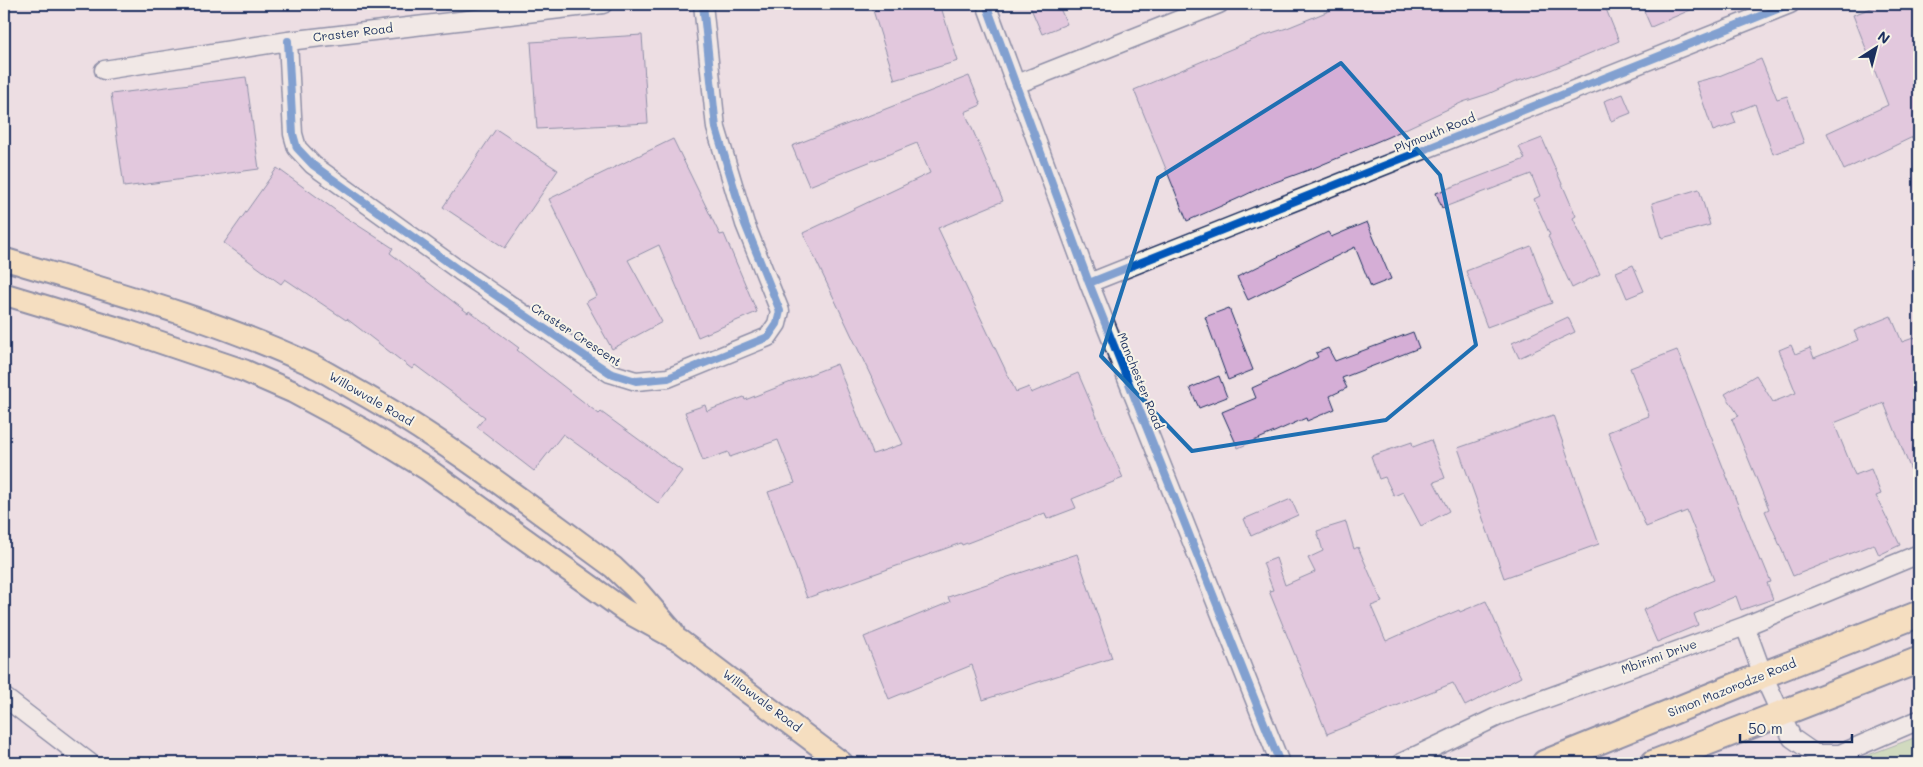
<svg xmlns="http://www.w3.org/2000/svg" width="1923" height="767" font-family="Mali,sans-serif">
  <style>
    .green { fill: #afd692; stroke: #658278 }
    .building { fill: #d5aed6; stroke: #1b2f5e }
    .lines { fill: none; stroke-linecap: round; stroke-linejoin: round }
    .minor-casing { stroke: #1b2f5e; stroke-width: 21 }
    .major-casing { stroke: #1b2f5e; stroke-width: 25 }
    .highway-casing { stroke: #1b2f5e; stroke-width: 29 }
    .minor { stroke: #f7f3e8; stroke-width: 18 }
    .major { stroke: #ffdd96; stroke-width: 21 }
    .highway { stroke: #ffdd96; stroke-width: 25 }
    .cycleway-casing { stroke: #f7f3e8; stroke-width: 11 }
    .cycleway { stroke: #0057b8; stroke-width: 8 }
    .marked { fill: none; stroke: #1f6fb2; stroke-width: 4; stroke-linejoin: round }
    .labels { text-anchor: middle; stroke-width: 4; stroke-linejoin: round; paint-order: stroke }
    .street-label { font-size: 12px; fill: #1b2f5e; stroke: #f7f3e8 }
  </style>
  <rect width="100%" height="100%" fill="#eddee3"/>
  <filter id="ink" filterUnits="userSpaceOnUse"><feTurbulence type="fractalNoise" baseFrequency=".02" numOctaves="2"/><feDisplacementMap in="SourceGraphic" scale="10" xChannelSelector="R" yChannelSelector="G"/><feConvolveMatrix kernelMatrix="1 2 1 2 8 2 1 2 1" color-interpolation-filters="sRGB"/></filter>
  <g filter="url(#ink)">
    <path class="green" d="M1919,736V763H1847Z"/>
    <path class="building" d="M871,4H940L958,61L895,80Z
      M1029,4H1058L1067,24L1042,34Z
      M1346,4H1604L1619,41L1541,74L1515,82L1488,94L1463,102L1388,137L1314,168L1262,187L1237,199L1187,221L1134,90L1262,36L1287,28Z
      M1641,4H1704L1651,27Z
      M1882,4H1919V134L1844,170L1827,133L1888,105L1853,15Z
      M642,35L648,123L537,129L531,42Z
      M1761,59L1777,99L1787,96L1804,143L1773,154L1755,104L1732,113L1736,123L1713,131L1696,82L1719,76Z
      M969,76L981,105L965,112L1003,201L938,228L1016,392L1029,387L1031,393L1078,373L1123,478L1072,499L1076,508L1047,519L1045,513L962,545L961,543L807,598L768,492L795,483L778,440L730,457L728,452L703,461L685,412L705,405L707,411L744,397L745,400L837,364L873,454L903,444L803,233L930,173L917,143L809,186L792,146Z
      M246,77L259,169L124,187L111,94Z
      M1623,94L1631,113L1611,121L1604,101Z
      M496,129L558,170L505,248L443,207Z
      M1542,138L1576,216L1573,218L1600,274L1572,288L1548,236L1550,235L1534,199L1540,196L1531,174L1442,208L1436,193L1525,159L1519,147Z
      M673,139L720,235L724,234L757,312L698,337L659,245L628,260L662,322L612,349L586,302L597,296L549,199Z
      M277,168L342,215L393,248L390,253L468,313L469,311L519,348L517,350L599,414L601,412L682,471L658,503L563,434L534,471L477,427L485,417L415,365L412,369L347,319L346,320L285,279L281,284L224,243Z
      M1699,189L1710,225L1662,238L1652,203Z
      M1367,222L1391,279L1371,287L1355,247L1248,300L1237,277L1328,232L1331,237Z
      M1531,246L1552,303L1487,327L1466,271Z
      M1633,265L1644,291L1627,298L1616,272Z
      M1229,308L1253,370L1228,380L1205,317Z
      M1891,316L1902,342L1919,336V490L1884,403L1834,423L1855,475L1871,469L1881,494L1876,496L1900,545L1879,555L1874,544L1793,576L1765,511L1769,509L1732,419L1739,416L1725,394L1756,375L1773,402L1796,393L1779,350L1791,345L1795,354L1810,348L1814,358L1858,340L1854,331Z
      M1568,317L1575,332L1519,358L1512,343Z
      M1413,332L1419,348L1342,378L1347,388L1330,396L1335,409L1307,421L1306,418L1238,448L1222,412L1256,398L1252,388L1294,369L1318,357L1316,353L1328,348L1335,361Z
      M1677,350L1760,561L1762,560L1771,582L1767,583L1773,599L1741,610L1736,596L1694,614L1698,625L1657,642L1643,610L1714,580L1687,511L1646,527L1608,432L1649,416L1630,368Z
      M1219,376L1227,397L1199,408L1190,388Z
      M1553,415L1599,544L1504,578L1458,448Z
      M1431,440L1445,478L1434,482L1449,511L1421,526L1403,492L1394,496L1385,477L1379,479L1371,456L1412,442L1413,447Z
      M1291,499L1298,515L1251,536L1244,519Z
      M1346,522L1354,549L1358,547L1382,602L1371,606L1386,641L1440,617V618L1459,610L1460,612L1486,601L1512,660L1521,677L1465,706L1453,683L1327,734L1269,591L1273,590L1263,563L1276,558L1285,585L1315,572L1308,558L1323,551L1317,531Z
      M1077,554L1112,658L983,700L972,665L889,699L864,637L950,602L948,597Z"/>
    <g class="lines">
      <g class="minor-casing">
        <path id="minor" d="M986,4L1089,283L1280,763
          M288,41L293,134L297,148L313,165L460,271L610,373L636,381L668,378L768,337L777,324L780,311L745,224L716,128L703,4
          M104,70L288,41L603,4
          M1017,84L1219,4
          M1089,283L1790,4
          M1745,626L1763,675L1792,738L1815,754H1840L1919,720
          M4,697L90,763
          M1401,763L1501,715L1745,626L1919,554"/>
      </g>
      <g class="major-casing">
        <path id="major" d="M4,259C106,290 211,318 308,363C324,371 339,380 354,389C446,440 528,505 613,567L636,589L673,632
          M4,294L127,331L245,371L293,392L362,429L427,469L624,610L680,641L842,763"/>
      </g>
      <g class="highway-casing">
        <path id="highway" d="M1545,763L1763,675L1919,614
          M1654,763L1919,660"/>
      </g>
      <use href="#minor" class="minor"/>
      <use href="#major" class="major"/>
      <use href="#highway" class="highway"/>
      <g class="cycleway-casing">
        <path id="cycleway" d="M986,4L1089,283L1280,763
          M288,41L293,134L297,148L313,165L460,271L610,373L636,381L668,378L768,337L777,324L780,311L745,224L716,128L703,4
          M1089,283L1790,4"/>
      </g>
      <use href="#cycleway" class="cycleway"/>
    </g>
  </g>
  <path d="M0 0H1923V767H0ZM1341,63L1440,175L1476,345L1386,420L1192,451L1101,356L1158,178Z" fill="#eddee3" fill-opacity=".55" fill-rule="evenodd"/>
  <path class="marked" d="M1341,63L1440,175L1476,345L1386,420L1192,451L1101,356L1158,178Z"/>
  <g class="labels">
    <g class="street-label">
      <text transform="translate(353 33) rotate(-7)" y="4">Craster Road</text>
      <text transform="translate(1435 133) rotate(-22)" y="4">Plymouth Road</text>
      <text transform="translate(576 335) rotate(33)" y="4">Craster Crescent</text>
      <text transform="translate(1140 381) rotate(68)" y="4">Manchester Road</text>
      <text transform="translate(371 399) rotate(30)" y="4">Willowvale Road</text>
      <text transform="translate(1659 657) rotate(-20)" y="4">Mbirimi Drive</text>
      <text transform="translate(1732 688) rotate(-22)" y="4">Simon Mazorodze Road</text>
      <text transform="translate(762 701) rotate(37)" y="4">Willowvale Road</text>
    </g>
  </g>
  <rect width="1923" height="767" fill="none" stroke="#f7f3e8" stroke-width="20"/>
  <rect x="10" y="10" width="1903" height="747" fill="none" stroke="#1b2f5e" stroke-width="2" filter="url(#ink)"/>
  <g transform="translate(1876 48) rotate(36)" stroke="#f7f3e8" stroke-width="4" paint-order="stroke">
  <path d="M0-4L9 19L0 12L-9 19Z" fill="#1b2f5e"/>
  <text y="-8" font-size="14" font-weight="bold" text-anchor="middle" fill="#1b2f5e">N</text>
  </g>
  <path d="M1740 734v8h112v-8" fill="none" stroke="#1b2f5e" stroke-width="2.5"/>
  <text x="1748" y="734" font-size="15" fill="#1b2f5e" stroke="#f7f3e8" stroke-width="4" paint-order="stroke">50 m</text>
</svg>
